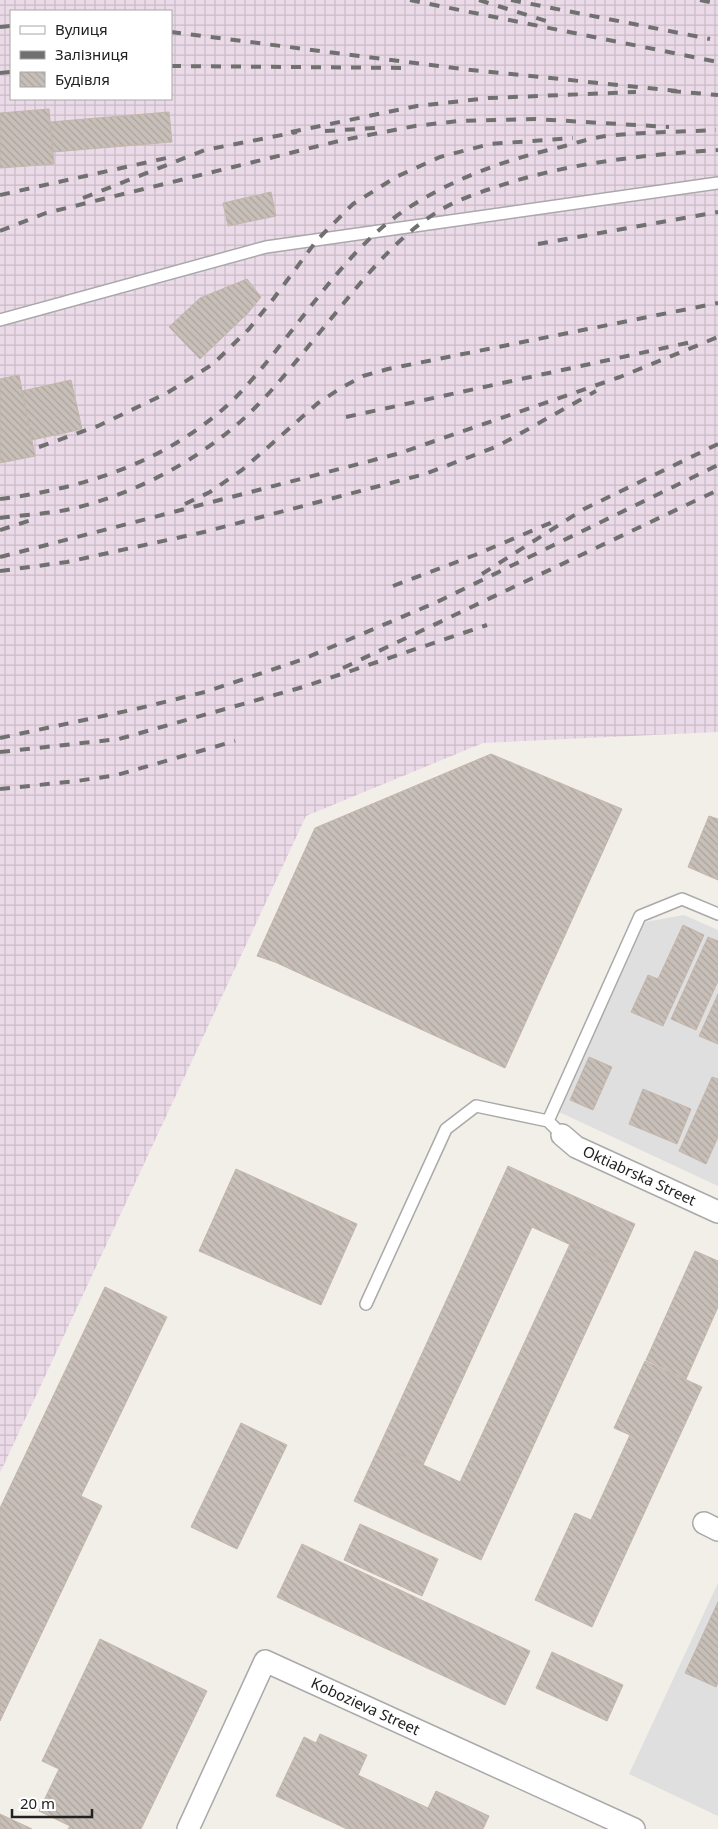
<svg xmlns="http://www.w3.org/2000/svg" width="718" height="1829" font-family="'Noto Sans',sans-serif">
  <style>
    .residential { fill: #e0dfdf }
    .industrial { fill: url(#industrial-grid); fill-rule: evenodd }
    .building { fill: url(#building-back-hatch); stroke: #c4b6ab }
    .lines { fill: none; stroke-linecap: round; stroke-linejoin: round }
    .lane-casing { stroke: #a9a9a9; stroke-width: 14 }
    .street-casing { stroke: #a9a9a9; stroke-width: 24 }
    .lane { stroke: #fff; stroke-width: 11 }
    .street { stroke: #fff; stroke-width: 21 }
    .rail { stroke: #707070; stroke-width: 4; stroke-dasharray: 10 10; stroke-linecap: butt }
    .labels { text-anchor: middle; stroke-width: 4; stroke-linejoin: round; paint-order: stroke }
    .street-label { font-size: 15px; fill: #222; stroke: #fff }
  </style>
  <defs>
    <pattern id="industrial-grid" width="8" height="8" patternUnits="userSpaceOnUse" patternTransform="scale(1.25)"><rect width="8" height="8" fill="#ebdbe8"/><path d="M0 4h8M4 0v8" fill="none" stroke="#c9bcc7"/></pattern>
    <pattern id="building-back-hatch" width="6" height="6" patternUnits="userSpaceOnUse" patternTransform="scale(1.25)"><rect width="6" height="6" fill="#c7bfb8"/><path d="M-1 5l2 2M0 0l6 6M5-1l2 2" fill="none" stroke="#aba49e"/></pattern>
  </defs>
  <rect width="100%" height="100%" fill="#f2efe9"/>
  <path class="residential" d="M684,915L718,930V1186L559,1112L645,922Z
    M718,1583V1816L629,1774Z"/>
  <path class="industrial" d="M0,0H718V732L483,743L306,816L0,1473ZM11,11H171V99H11Z"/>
  <path class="building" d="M49,109L54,164L0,168V113Z
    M169,112L172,142L53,152L50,122Z
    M271,192L276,216L228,226L223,203Z
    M247,279L261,297L248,313L200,359L169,327L200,298Z
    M19,375L35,456L0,463V379Z
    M71,380L82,429L32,440L22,391Z
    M491,754L622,809L505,1068L275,962L257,956L315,828Z
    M709,816L718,819V880L688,867Z
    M683,925L704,935L663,1026L631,1012L648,975L658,979Z
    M708,937L718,941V981L696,1030L671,1019Z
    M718,994V1044L699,1036Z
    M589,1057L612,1067L593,1110L570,1100Z
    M712,1077L718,1079V1137L706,1164L679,1151Z
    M643,1089L691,1109L677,1144L629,1124Z
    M508,1166L635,1224L616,1266L532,1227L423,1465L380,1445Z
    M236,1169L357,1224L321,1305L199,1251Z
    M570,1244L616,1266L481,1560L354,1501L380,1445L460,1482Z
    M695,1251L718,1261V1307L686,1379L646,1360Z
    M105,1287L167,1317L81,1496L102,1506L0,1721V1508Z
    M645,1361L702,1387L592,1627L535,1600L575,1513L591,1520L630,1435L614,1428Z
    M241,1423L287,1445L237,1549L191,1527Z
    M360,1524L438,1559L422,1596L344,1560Z
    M302,1544L530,1651L505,1705L277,1597Z
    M718,1602V1683L716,1687L685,1673Z
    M100,1639L207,1691L141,1829H68L70,1826L39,1811L59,1769L42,1761Z
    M552,1652L623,1685L607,1721L536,1688Z
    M320,1734L367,1755L358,1775L428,1808L436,1791L489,1816L483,1829H347L276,1796L304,1737L316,1743Z
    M0,1814L32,1829H0Z"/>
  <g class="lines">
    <g class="lane-casing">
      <path id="lane" d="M0,320L266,247L718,183
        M562,1135L548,1121L640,916L682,899L718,914
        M366,1304L446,1129L476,1106L548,1121"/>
    </g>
    <g class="street-casing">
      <g id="street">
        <path id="s1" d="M562,1135L576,1147L718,1212"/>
        <path d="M704,1523L718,1530"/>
        <path id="s2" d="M188,1829L265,1661L634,1829"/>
      </g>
    </g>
    <use href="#lane" class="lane"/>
    <use href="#street" class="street"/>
    <path class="rail" d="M410,0L718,62
      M479,0L546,21
      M511,0L710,39
      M700,0L718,4
      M0,27L11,26
      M171,32L462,69L677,91
      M171,66L409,68
      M0,73L11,72
      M671,91L718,95
      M325,131L375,128
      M291,132L417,106L489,98L636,92
      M0,195L171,157
      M83,198L205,150L297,132
      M0,231L46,213L343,140L415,126L459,121L535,119L669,127
      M538,244L718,212
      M346,417L696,341
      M39,447L98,426L167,393L213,364L249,329L274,298L317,240L353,204L396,177L440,157L490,144L573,138
      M0,499C86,488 169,461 233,400C255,378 274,353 293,329C326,287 358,243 402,212C451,179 504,160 561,147C576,143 591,138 606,136C643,132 680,132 716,130
      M185,504L210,492L242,470L318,403L341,388L363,376L388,369L718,303
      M0,518C23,515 48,514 71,509C130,495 186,467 233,428C268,399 300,356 329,321C363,280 395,237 442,209C458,200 477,193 493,188C565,163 642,155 718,150
      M0,530L38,518
      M0,557L397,454L620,377L718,337
      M0,571L67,562L204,532L425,474L498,446L596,391
      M482,574L584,509L718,444
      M393,586L475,555L555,521
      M343,668L718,490
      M0,738L136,709L205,692L301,660L437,602L718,465
      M0,752L119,739L303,687L487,625
      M0,789L77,781L117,775L235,741"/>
  </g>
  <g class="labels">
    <g class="street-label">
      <text dy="5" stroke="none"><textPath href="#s1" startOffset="88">Oktiabrska Street</textPath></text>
      <text dy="5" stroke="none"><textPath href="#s2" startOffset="295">Kobozieva Street</textPath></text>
    </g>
  </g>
  <rect x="10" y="10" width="162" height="90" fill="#ffffff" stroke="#a7a7a7"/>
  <rect x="20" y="26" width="25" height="8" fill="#ffffff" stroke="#a7a7a7"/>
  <text x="55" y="35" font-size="15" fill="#222222">Вулиця</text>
  <rect x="20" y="51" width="25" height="8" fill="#707070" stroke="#a7a7a7"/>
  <text x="55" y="60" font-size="15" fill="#222222">Залізниця</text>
  <rect x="20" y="72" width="25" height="15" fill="url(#building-back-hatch)" stroke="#a7a7a7"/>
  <text x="55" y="85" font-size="15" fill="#222222">Будівля</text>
  <path d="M12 1809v8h80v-8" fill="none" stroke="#222222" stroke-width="2.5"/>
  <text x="20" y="1809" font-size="15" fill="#222222" stroke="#ffffff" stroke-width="4" paint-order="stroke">20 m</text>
</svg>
